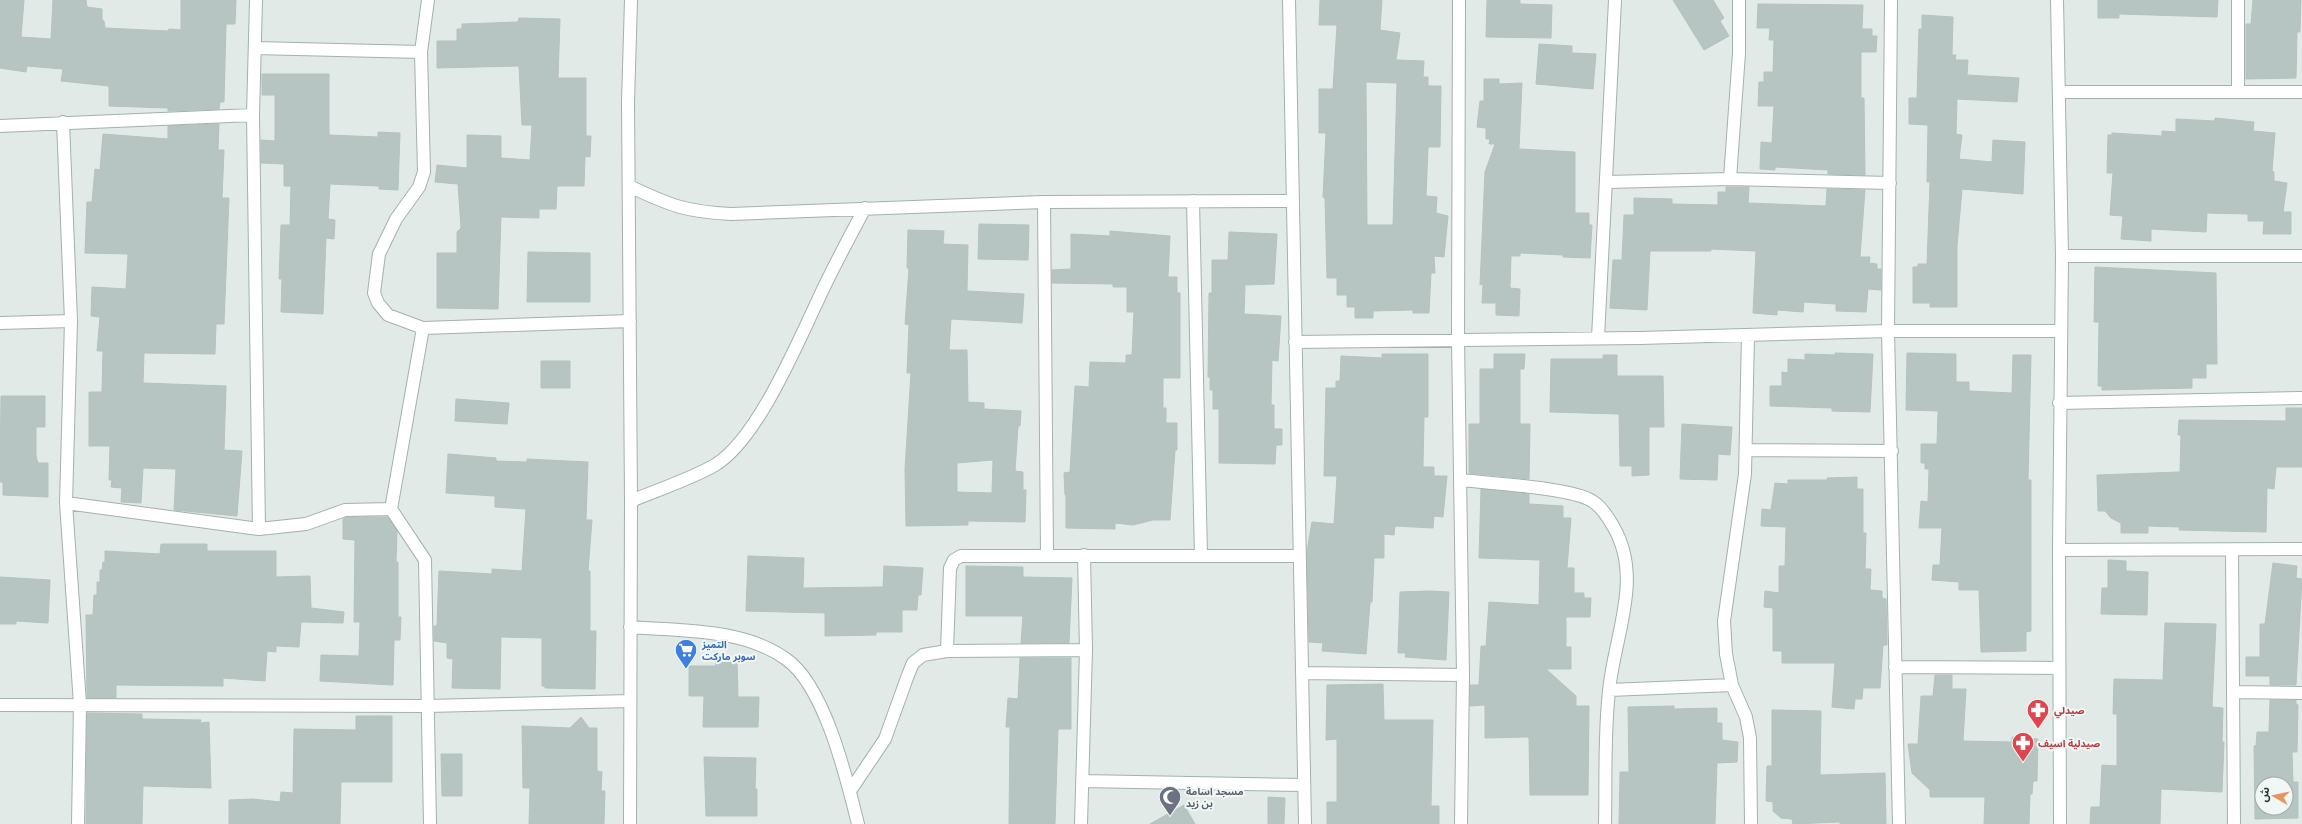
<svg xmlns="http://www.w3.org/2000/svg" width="2302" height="824" font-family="'Golos Text','Noto Sans Arabic',sans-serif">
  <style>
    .building { fill: #b6c5c1; stroke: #b4c3bf; fill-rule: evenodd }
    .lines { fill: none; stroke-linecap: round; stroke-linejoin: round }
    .minor-casing { stroke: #a4b1ae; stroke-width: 14 }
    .minor { stroke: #fff; stroke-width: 12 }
    .labels { text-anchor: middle; stroke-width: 4; stroke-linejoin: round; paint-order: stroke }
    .shop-label { font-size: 10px; font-weight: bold; fill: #366cbe; stroke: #f1f7f5; text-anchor: start }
    .health-label { font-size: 10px; font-weight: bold; fill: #be3a42; stroke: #f1f7f5; text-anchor: start }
    .worship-label { font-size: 10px; font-weight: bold; fill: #5b616d; stroke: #f1f7f5; text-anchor: start }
  </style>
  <rect width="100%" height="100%" fill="#e1eae7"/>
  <path class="building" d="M0,0H24L21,37L51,39L53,0H86L87,7L102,9V20L104,21L105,28L168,31L169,29L181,30V0H236L235,24H226L224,102H220L219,109L168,111V108L109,106V86L61,81L63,69L27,66L26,72L0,68Z
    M1320,0H1382L1380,30L1400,33L1396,60L1424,61L1423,77H1428V86H1441L1440,147H1428L1426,196L1437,197L1436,213L1448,216L1444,257L1434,256L1435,273H1431L1429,313H1413V310L1373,311V318H1355V307H1347V295H1337V278H1327L1325,198L1323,197L1326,133H1319V89H1333L1337,25H1319ZM1366,82L1397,83L1393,225H1367Z
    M1487,0H1520V4L1552,5L1551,38L1486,37Z
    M1673,0H1713L1724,18L1720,21L1729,36L1704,50Z
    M2098,0H2218L2217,17L2119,14V18H2098Z
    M2253,0H2301L2300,32H2297L2296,78L2246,79V24H2251Z
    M1758,4L1863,5L1862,29H1872V36H1877L1876,52H1861V98H1864L1865,175L1828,174V170L1775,167V170L1760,169L1761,142L1772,143L1774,106H1758L1759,82H1764V72H1773L1774,40H1769L1770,28H1757Z
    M1922,15L1953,17L1952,55H1956L1955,60H1968L1967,75L2019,78L2017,102L1957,99L1956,134L1962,135L1959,159L1992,162L1993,140L2025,142L2023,194L1962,189L1957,246V307H1930V303H1913V267H1918V264H1927L1930,182H1927L1928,125L1909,124V98H1917L1919,29H1922Z
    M519,18L560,19L558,78H586V136H591L590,157L585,156L584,186H557L556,209H539V218L501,217L498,309L437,308V253H457V232L461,228L458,184L435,182L437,165L467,168V135L501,136V158L530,160L532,125H522L519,66L437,68V41H457V29H462V24L518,22Z
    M1539,44L1572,46V53L1596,54L1593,89L1536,84Z
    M262,74H329V135L378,137V132L400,133L398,190L379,189V186L330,184L328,219L335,220L334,239L326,238L323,314L281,312L282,279H279L281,225H290L291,186H284V164L261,163V140L275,141V95H262Z
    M1484,79H1499V84L1522,83L1519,149L1575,152V213H1589V225H1592L1590,258L1563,257V255L1520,253V256H1511L1510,288L1520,289L1519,316L1496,315V303H1482L1483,284L1480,285L1485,172L1495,144H1489L1490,139H1486V128L1477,127L1480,101H1484Z
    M2215,118L2254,122L2253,131L2275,133L2272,171L2274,172V181L2287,183L2283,212H2291V234H2263L2264,221H2248V214L2207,213L2206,232L2151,229V241L2121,239L2123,216L2110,215L2113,173H2107L2108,135H2112V133L2162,136V131L2176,132V119L2215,121Z
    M219,124L218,150H224L222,198H229L224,324H216L215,354L144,353L143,383L226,386L224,450L242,451L237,516L174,510L176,469L143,468L141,503L121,502L122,488L111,487L112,480H109L110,446H89V392H102L103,351H97L100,317L91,316L92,287L126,289L128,254L85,253L87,202H92L95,169L100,170L103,134L168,139V126Z
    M1726,187H1749L1748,203L1826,206L1827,189L1865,190L1860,257H1870L1869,263L1877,264V269H1881V290L1868,289L1866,312L1836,311V304L1804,302L1803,312L1777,310V315L1753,313L1756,251L1711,249V251H1650L1647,310L1610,308L1613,260H1622L1624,215H1634V198L1672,199V204L1718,205V192H1726Z
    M979,224L1029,225L1028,260L978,259Z
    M908,230L944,231L943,244L968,245L967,291L1024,294L1022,323L951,319L949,350H967L968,402L984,403V409L1021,411L1020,426H1018L1015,471L1023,472V490H1026L1025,522L968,521V525L906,526L905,469L911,373H907L909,325L905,324L909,268H907ZM993,460L992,493L957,492V463Z
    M1110,231L1170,236L1168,277H1177V293H1180V378H1163V408H1166V423H1177V450H1175L1170,520H1153L1133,525L1115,523V529L1066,528V495H1065L1064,473L1070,472L1075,386L1089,387L1090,362L1126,363V355H1132L1134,312H1127V287H1113V284L1052,283V270L1071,269V234L1110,236Z
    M1229,232L1277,234L1274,284L1245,285L1244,314L1281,316L1278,361L1272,360L1271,405H1274V429H1282V445H1276L1275,464L1219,463V409H1213V390H1210V377H1208L1209,293H1212V260H1228Z
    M528,252L590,253V302H527Z
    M2095,267L2216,273L2217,364H2206V378H2192V388L2102,390V386H2098L2099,322H2094Z
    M1835,353L1873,354L1870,412L1832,411V408L1770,406V386H1782V372L1788,373V359L1805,360V354L1835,355Z
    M1907,353L1956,354V382H1969V391L2012,393L2013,355H2031L2028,480H2031V631L2026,632V651L1981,652L1979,590H1959V582L1932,580L1933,565H1940L1942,528H1919L1921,501L1928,502L1929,469H1925V463H1921V444H1937L1938,411L1906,410Z
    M1382,354H1428V417H1424L1423,467H1434V476H1447L1443,517L1434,516L1433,528L1395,526L1394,535L1384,534V558H1374L1372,602H1370L1366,654L1322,651L1323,643L1309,642L1307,551L1312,522L1334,524L1337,476H1324L1326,388H1336V381H1340L1341,356L1382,358Z
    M1494,354H1525L1524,369H1520V424H1530L1529,479L1469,473V424H1480V369H1494Z
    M1603,355H1617V376H1663L1664,427H1649V475L1632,476V466H1620L1619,414L1550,412L1551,359H1603Z
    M541,361H570V388H541Z
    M1,396H45V427H36V456L38,463H48V497L3,495V482H0Z
    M456,399L509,403L507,424L455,421Z
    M2286,408H2302V467H2276L2274,489L2267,488L2266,532L2179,530L2180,527L2148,526V533H2121V523L2111,518L2105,511H2098L2097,475L2180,472L2181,435H2178L2179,420L2286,421Z
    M1682,424L1732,427L1730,455L1718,454L1717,480L1680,479Z
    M448,454L496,458V461L527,462V459L588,462L586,520H592L588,571H590V631H596L595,689L545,688V686H542V638L501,637L500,689L452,688L453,659L447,658V643L434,641V626H437L439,571L492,574V569L522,571L526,509L495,507V496L446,493Z
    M1857,477V489H1863V533H1866L1865,569H1871L1870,590L1882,591V598L1886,599L1887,641V645H1883L1880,688H1863L1862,699H1855L1854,709L1832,707L1835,663H1782V651H1773V608L1764,607L1765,591L1779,593V566H1785L1786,527L1761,526L1762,509L1771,510L1775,483L1788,484V480H1827V478Z
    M1481,489L1529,494V504L1563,506V518H1571L1567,568H1574V593H1584V598H1591L1590,617H1566V647H1571V669H1546L1576,696V706H1589L1588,795H1530L1529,737L1485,738V705L1470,706V685H1479L1481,646H1486L1489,602L1539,605L1540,560L1479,558Z
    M346,517H388L397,531L396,562H398V617H401L400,640H394L393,685L320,681L321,655L359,656L360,622H354L355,540L343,539V519Z
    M161,544H207V551H276V577L310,576L311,608L344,612L343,623L301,622L299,647L276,646V652L267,651L265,681L223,678V686L116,685V698H87L86,615H93L94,595H97V582H100V570H102L103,562H105V551L160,554Z
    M748,556L804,558L803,588L883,587L884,566L923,568L921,595H918L917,610H902V632H876V635L825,636V613L746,611Z
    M2108,560L2126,561V571L2148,572L2147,615L2101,614L2102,588H2108Z
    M2273,563L2297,566L2296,578L2302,579L2296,685H2270V676H2246V657H2260V624H2265Z
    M966,566L1023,567V577L1072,578L1069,643H1021L1023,616H966Z
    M0,577L50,580L48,623L16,621V624H0Z
    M1430,591L1449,592L1446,660L1405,657L1406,653H1398L1400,592Z
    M2165,623L2216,624L2212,707L2223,708L2222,742H2224L2222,792L2161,789L2160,824H2090L2091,807H2100L2102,765L2117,766V714H2113L2114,679L2163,680Z
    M1020,658H1071V729H1058L1055,824H1009L1010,727H1006L1008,698L1018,699Z
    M716,662H737L738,697H759L758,727H703L704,696H689V666H716Z
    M1935,675H1952V689H1966L1963,741L2012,742V737L2038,739L2037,781H2033L2032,794H2030L2029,824H1984L1985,797H1930V790L1912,773L1908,744H1918L1921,696H1933Z
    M1383,684L1384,720H1433L1431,806H1439V824H1327V802H1337V739L1326,740L1327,685Z
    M2270,700H2296V704L2298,705L2297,752H2292L2293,782H2298V818L2255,819L2254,746H2256L2257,732H2269ZM2262,784H2286V808H2262Z
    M1674,706V709L1717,708V723H1722V740L1738,742L1737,762L1717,763L1715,824H1619L1620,772H1629L1628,707Z
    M1772,710L1821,711L1820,775L1885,773L1886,824H1840V822L1793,824L1792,819L1781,818L1773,811V802L1766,801L1767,766H1772Z
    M87,713L142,714V719L201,720L200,723L209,722L211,788L143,786L142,824H86Z
    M356,716H392V782H341L340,824H229V800L253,799L280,802L281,792L293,793L294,729L356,730Z
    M581,717L589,728H597V771L602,772L601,791H605L604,824H529L530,788H523L522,726L570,728Z
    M441,754H462V796H442Z
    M704,757L756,758L755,789H757V816H706Z
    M1268,797L1285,798L1284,824H1268Z
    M1184,805L1195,824H1150Z"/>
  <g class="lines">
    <g class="minor-casing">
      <path id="minor" d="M256,0L253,115L259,529
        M428,0L421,52L424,172L419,187L396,219L379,254L374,293L378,303L388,315L423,328L391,509L425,560L430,824
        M1289,0L1305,824
        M1459,0L1458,339L1463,675L1461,824
        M1891,0L1888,331L1899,824
        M2057,0L2062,256L2059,550L2060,824
        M255,48L421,52
        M2238,91V0
        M2059,92H2302
        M63,122L71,321L66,503L80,704L78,824
        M0,126L253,115
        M1730,179L1739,53V0
        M1607,182L1730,179L1890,183
        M629,186C669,205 686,212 731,214L1044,202L1293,201
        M1193,201L1201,556
        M1044,202L1047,555
        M2062,256H2302
        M0,323L71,321
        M423,328L630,321
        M1748,335L1745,474L1724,621L1726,654L1732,685L1746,717L1750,738L1751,824
        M1598,338L1615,0
        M1295,342L1640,338L1888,331H2061
        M2059,403L2302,398
        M1747,450L1892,451
        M1461,480C1488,483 1574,488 1592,501C1602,507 1608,517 1613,526C1644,578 1614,636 1609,691C1604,735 1606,780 1605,824
        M631,501C657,490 691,479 715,465C757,440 797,344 818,300C832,269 849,238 865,208
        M66,503L259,529L306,524L345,510L391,509
        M2059,550L2302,549
        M2232,550L2234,824
        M630,627C681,631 743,628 786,659C825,686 847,780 858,824
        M947,651L950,568L954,560L961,556H1300
        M1895,667L2059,668
        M1302,673L1463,675
        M1609,690L1732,685
        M2233,692L2302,693
        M0,705L428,706L630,701
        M1082,781L1304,785
        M850,791L885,739L908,675L913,663L923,655L947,651L1086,650
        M630,824L631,501L628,102L631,0
        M1081,824L1086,650L1084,555"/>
    </g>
    <use href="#minor" class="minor"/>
  </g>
  <defs>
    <g id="supermarket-pin" transform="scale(1.15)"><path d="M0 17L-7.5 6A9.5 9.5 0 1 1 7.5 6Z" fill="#3f7fe0" stroke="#f1f7f5"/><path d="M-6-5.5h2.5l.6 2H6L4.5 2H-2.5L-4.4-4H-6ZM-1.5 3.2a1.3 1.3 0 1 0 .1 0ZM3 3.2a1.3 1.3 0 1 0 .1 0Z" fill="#fff"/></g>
    <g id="pharmacy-pin" transform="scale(1.15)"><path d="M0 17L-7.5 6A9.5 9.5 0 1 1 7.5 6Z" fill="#e0444e" stroke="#f1f7f5"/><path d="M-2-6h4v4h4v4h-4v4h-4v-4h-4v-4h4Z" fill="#fff"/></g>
    <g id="mosque-pin" transform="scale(1.15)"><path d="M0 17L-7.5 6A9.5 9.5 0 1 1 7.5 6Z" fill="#6b7280" stroke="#f1f7f5"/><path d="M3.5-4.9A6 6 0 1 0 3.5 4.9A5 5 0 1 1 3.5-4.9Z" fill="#fff"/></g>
  </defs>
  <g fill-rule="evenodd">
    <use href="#supermarket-pin" x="686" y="650"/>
    <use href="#pharmacy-pin" x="2038" y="710"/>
    <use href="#pharmacy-pin" x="2023" y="743"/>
    <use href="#mosque-pin" x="1170" y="797"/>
  </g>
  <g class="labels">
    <g class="shop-label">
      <text x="702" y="648">التميز<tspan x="702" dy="12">سوبر ماركت</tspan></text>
    </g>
    <g class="health-label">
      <text x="2054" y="714">صيدلي</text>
      <text x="2038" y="747">صيدلية اسيف</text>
    </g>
    <g class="worship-label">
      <text x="1186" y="795">مسجد اسامة<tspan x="1186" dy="12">بن زيد</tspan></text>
    </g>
  </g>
  <g transform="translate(2274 796) rotate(279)"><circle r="19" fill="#f1f7f5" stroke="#9faba9"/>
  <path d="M0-3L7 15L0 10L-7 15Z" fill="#e69563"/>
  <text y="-6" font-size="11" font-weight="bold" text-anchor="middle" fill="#233936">ش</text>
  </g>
</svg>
